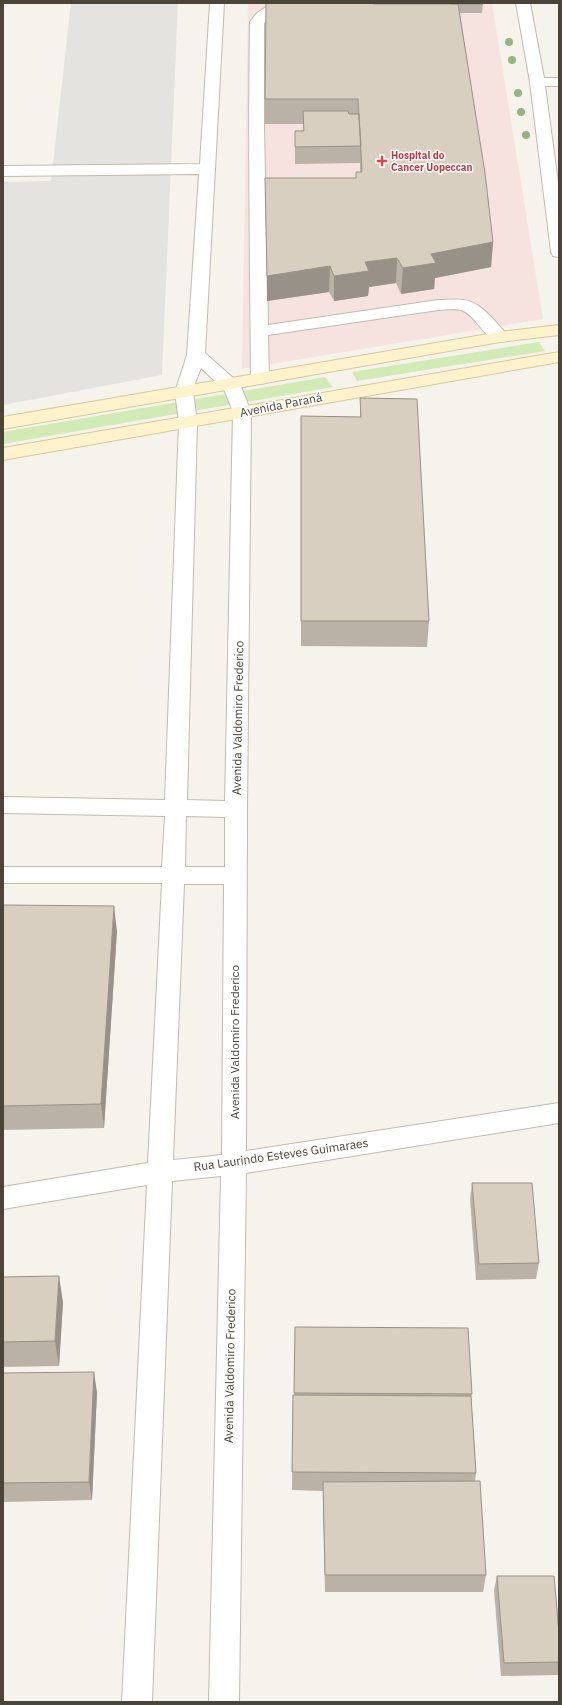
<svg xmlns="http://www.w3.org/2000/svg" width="562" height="1705" font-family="'IBM Plex Sans',sans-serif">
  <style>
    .medical { fill: #f6e3e0 }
    .green { fill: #d2eab5 }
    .parking { fill: #e5e3e0 }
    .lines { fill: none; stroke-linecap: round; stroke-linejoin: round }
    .service-casing { stroke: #c2bbae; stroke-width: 2 }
    .minor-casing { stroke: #c2bbae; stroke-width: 2 }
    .secondary-casing { stroke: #d6c79b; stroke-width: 2 }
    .service { fill: #fff; fill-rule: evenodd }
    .minor { fill: #fff; fill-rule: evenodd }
    .secondary { fill: #fff3cd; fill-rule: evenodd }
    .tree { fill: #97b381 }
    .wall { fill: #bab2a6 }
    .shaded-wall { fill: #979187 }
    .building { fill: #d8cfc1; stroke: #979187 }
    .health-dot { fill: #e0444e; stroke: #fff; stroke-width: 1.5 }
    .labels { text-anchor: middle; stroke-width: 3; stroke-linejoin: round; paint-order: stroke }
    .far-health-label { font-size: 10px; font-weight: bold; fill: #be3a42; stroke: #fff; text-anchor: start }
    .street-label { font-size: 12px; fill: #4b4439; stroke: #fff }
  </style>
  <rect width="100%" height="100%" fill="#f6f3ec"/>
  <path class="medical" d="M248,3H492L543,319L242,369Z"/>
  <path class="green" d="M539,342L545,351L357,381L352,372Z
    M325,377L333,387L3,444V432Z"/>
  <path class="parking" d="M71,3H178L162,375L3,405V182L51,181Z"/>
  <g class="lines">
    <g class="service-casing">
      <path id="service" d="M210,3H224L205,353L240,384L237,388C223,392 211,377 201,368L190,396L184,397L178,396L175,392L187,355L199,174L3,176V166L200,164Z
        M272,3H288L264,23V125L268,325L438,300C446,300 455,299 464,300C481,302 495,322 506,333L509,337L506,341C485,346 479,316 461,310C454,308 445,310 438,310L268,335L269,379L266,383L260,384L254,383L251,379C250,260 248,141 250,22L257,13Z"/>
    </g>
    <g class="minor-casing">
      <path id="minor" d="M516,3H530L544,78H559V86H545L559,190V257L553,256L551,252L530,82Z
        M231,379L237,380L240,384L251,412L247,809L246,1151L559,1103V1123L246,1173L239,1702H209L221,1176L172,1181L152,1702H122L147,1185L3,1209V1187L148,1163L162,883H3V867H162L165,816L3,813V797L165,800L179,422L175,392L178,388L184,387L190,388L193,392L197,422L187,800L225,801L233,412L222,384L225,380ZM186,816L225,817V867H185ZM184,884H224L222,1155L173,1160Z"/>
    </g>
    <g class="secondary-casing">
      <path id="secondary" d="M559,325V335L500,342L3,429V417L500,332Z
        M559,352V362L3,460V448Z"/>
    </g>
    <use href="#service" class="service"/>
    <use href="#minor" class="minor"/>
    <use href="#secondary" class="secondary"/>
  </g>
  <g class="tree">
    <circle cx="509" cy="42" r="4"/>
    <circle cx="512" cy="60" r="4"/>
    <circle cx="518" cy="93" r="4"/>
    <circle cx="521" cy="112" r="4"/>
    <circle cx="526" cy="135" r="4"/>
  </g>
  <path class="wall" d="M450,3H483L482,13H460L493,242L491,267L435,278L434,289L401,294L396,283L369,287L368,296L334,301L329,292L267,301L265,178H356L360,172V163L295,164V131H303V124H265V99L373,4H450Z
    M360,398L429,621L427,647L301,646V416L360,417Z
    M3,905L117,931L104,1128L3,1130Z
    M472,1183L539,1263L536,1279L476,1280L470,1199Z
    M3,1277L63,1302L59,1366L3,1367Z
    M295,1327L472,1394L471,1397L476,1473L475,1481L486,1575L483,1592H325L323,1500V1491L292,1490L293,1395H294Z
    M3,1373L97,1392L92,1500L3,1502Z
    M497,1576L559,1633V1672L558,1675L501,1676L494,1590Z"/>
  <path class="shaded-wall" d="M493,242L491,267L435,278L434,289L401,294L403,268L431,254Z
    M397,258L396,283L369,287L368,296L334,301V276L365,262Z
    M330,266L329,292L267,301V276Z
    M114,906L117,931L104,1128L101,1104Z
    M59,1276L63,1302L59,1366L55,1341Z
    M94,1372L97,1392L92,1500L89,1482Z"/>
  <path class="building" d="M266,3H373V4H458L485,173L493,242L431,254L436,263L403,268L397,258L365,262L369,271L334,276L330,266L267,276L265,178H356V172H362L358,99H265Z
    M451,3H483V4H451Z
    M303,111H348L349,114H359L361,146L295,147V131H304Z
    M360,398L417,399L429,621H301V416L361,417Z
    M3,905L114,906L101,1104L3,1106Z
    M472,1183H532L539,1263L479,1264Z
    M59,1276L55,1341L3,1342V1277Z
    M295,1327L468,1328L472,1394L294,1393Z
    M94,1372L89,1482L3,1483V1373Z
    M293,1395L471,1396L476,1473L292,1472Z
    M480,1481L486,1575H325L323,1482Z
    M497,1576H554L559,1633V1662L504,1663Z"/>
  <path class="health-dot" d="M380 155h4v4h4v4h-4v4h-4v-4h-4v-4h4z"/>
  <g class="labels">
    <g class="far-health-label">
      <text x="391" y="159">Hospital do<tspan x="391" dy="12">Cancer Uopeccan</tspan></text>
    </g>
    <g class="street-label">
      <text transform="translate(281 405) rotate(-11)" y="4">Avenida Paraná</text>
      <text transform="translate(238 718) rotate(-89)" y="4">Avenida Valdomiro Frederico</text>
      <text transform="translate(235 1042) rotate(-90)" y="4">Avenida Valdomiro Frederico</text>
      <text transform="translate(281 1155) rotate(-8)" y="4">Rua Laurindo Esteves Guimaraes</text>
      <text transform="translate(230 1366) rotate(-89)" y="4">Avenida Valdomiro Frederico</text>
    </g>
  </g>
  <rect width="562" height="1705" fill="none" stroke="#4b4439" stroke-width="8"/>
</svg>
